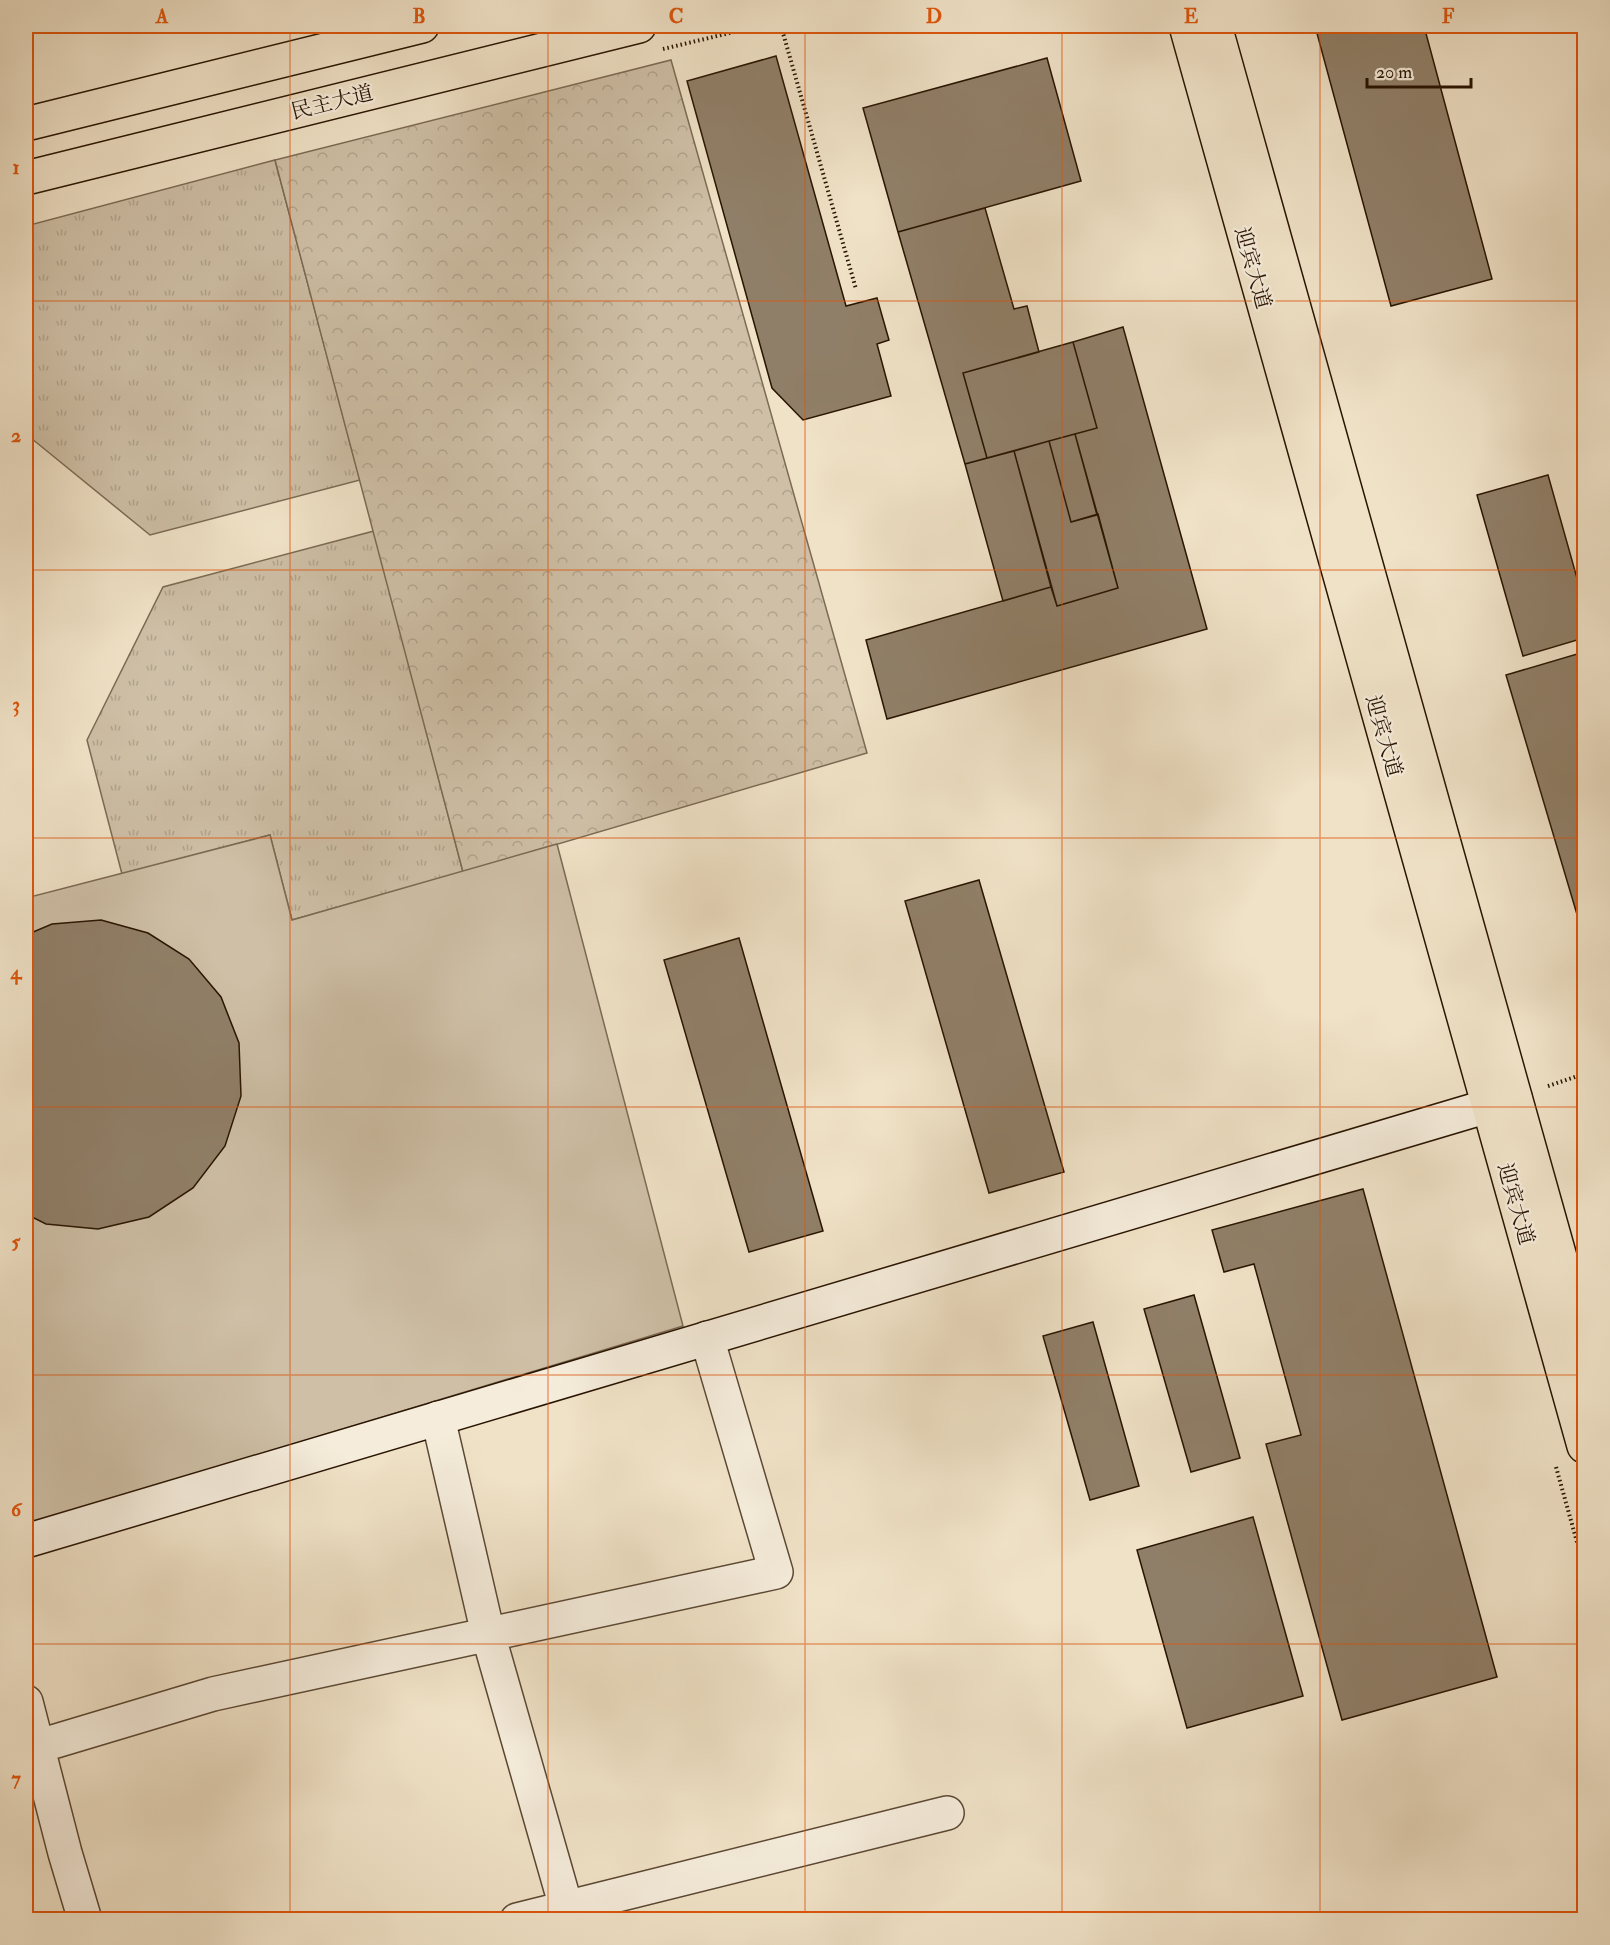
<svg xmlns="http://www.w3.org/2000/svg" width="1610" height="1945" font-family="'IM FELL Double Pica','Noto Serif SC',serif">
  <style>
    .grass { fill: url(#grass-tufts); stroke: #7c6a54; stroke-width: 1.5 }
    .park { fill: url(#park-crowns); stroke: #7c6a54; stroke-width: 1.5 }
    .pitch { fill: #cebfa6; stroke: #7c6a54; stroke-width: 1.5 }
    .building { fill: #907f68; stroke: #291402; stroke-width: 1.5 }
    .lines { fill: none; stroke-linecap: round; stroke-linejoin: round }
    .street-casing { stroke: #5b4833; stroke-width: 36 }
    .secondary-casing { stroke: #291402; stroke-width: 36 }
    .primary-casing { stroke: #291402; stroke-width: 36 }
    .path { stroke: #291402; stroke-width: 4; stroke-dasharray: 1.5 3; stroke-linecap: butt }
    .street { stroke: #f5ecdb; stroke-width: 33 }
    .secondary { stroke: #f5ecdb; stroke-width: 33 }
    .primary { stroke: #f0e2c7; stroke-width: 33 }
    .grid { fill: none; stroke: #de560c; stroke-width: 1.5; stroke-opacity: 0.55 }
    .labels { text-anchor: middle; stroke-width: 4.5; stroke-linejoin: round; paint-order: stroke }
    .street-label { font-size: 21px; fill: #291402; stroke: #f5ecdb }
    .neatline { fill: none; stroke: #de560c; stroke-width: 2 }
    .grid-label { font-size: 20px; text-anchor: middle; font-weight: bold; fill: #de560c }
  </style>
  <defs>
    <pattern id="grass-tufts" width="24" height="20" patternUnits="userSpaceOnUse" patternTransform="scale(1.5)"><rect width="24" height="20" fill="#cebfa6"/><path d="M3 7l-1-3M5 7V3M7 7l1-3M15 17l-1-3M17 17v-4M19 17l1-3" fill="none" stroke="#b1a38d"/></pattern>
    <pattern id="park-crowns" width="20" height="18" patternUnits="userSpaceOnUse" patternTransform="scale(1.5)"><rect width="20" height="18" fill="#cebfa6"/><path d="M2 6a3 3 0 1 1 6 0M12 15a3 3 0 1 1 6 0" fill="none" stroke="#b1a38d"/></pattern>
  </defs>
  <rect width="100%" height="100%" fill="#f0e2c7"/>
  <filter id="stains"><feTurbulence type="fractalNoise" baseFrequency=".00333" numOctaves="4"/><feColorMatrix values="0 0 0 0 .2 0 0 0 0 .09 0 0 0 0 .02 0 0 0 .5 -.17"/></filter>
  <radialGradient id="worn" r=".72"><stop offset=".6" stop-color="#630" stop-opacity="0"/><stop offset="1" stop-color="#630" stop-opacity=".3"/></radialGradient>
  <path class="grass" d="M275,160L360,480L150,535L26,434V226Z
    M374,531L463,872L292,920L270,835L122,874L87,740L163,587Z"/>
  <path class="park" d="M671,60L867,753L463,872L275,160Z"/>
  <path class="pitch" d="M270,835L292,920L557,844L683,1326L26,1525V898Z"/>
  <path class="building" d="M1315,26H1424L1492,279L1391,306Z
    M776,56L846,306L877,298L889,340L877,344L891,396L803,420L772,388L687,81Z
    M1047,58L1081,181L898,232L863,108Z
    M985,208L1014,309L1027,306L1039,352L963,373L987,458L965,464L898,232Z
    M1123,327L1207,629L887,719L866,640L1051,587L1057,606L1118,588L1075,434L1097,428L1073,342Z
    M1073,342L1097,428L987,458L963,373Z
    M1075,434L1097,515L1071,522L1049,441Z
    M1049,441L1071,522L1098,514L1118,588L1057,606L1014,451Z
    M1014,451L1051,587L1003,601L965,464Z
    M1548,475L1584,603V638L1523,656L1477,495Z
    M1584,652V758L1579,760L1584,779V938L1506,675Z
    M979,880L1064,1172L989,1193L905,901Z
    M101,920L148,933L189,959L221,997L239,1043L241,1096L225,1146L193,1188L149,1217L98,1229L46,1224L26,1214V935L52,924Z
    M739,938L823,1231L749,1252L664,960Z
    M1363,1189L1497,1677L1342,1720L1266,1444L1301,1435L1254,1264L1224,1272L1212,1230Z
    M1194,1295L1240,1458L1191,1472L1144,1309Z
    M1093,1322L1139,1486L1090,1500L1043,1336Z
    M1253,1517L1303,1696L1187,1728L1137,1550Z"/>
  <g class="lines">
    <g class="street-casing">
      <path id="street" d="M438,1418L488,1634L566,1907
        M26,1702L65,1853L85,1920
        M26,1750L213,1694L776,1572L707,1338
        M517,1920L947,1813"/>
    </g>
    <g class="secondary-casing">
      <path id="secondary" d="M26,1541L1515,1098"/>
    </g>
    <g class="primary-casing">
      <path id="primary" d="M1186,26L1584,1446
        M1215,26L1584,1343
        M26,124L422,26
        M26,178L639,26"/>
    </g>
    <path class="path" d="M781,26L856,289
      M663,49L759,26
      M1548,1086L1584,1074
      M1556,1467L1584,1567"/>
    <use href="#street" class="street"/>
    <use href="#secondary" class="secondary"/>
    <use href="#primary" class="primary"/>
  </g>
  <path class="grid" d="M290,26V1920M548,26V1920M805,26V1920M1062,26V1920M1320,26V1920M26,301H1584M26,570H1584M26,838H1584M26,1107H1584M26,1375H1584M26,1644H1584"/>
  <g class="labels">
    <g class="street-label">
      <text transform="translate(332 102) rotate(-14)" y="7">民主大道</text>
      <text transform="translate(1253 268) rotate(74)" y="7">迎宾大道</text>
      <text transform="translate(1384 736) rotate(74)" y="7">迎宾大道</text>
      <text transform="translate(1516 1204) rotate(74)" y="7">迎宾大道</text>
    </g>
  </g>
  <rect width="1610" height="1945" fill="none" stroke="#f0e2c7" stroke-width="66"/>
  <path d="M1367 78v9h104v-9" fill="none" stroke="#291402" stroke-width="3"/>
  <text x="1376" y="78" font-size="18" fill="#291402" stroke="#f5ecdb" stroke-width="4.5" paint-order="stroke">20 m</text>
  <rect x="33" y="33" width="1544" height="1879" class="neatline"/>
  <g class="grid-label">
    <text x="162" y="23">A</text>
    <text x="419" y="23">B</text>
    <text x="676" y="23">C</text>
    <text x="934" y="23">D</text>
    <text x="1191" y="23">E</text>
    <text x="1448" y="23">F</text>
    <text x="16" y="174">1</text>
    <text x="16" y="442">2</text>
    <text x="16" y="711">3</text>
    <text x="16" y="979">4</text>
    <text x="16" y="1248">5</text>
    <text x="16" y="1516">6</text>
    <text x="16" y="1785">7</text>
  </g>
  <rect width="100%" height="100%" filter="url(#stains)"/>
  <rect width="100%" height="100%" fill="url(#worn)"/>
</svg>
